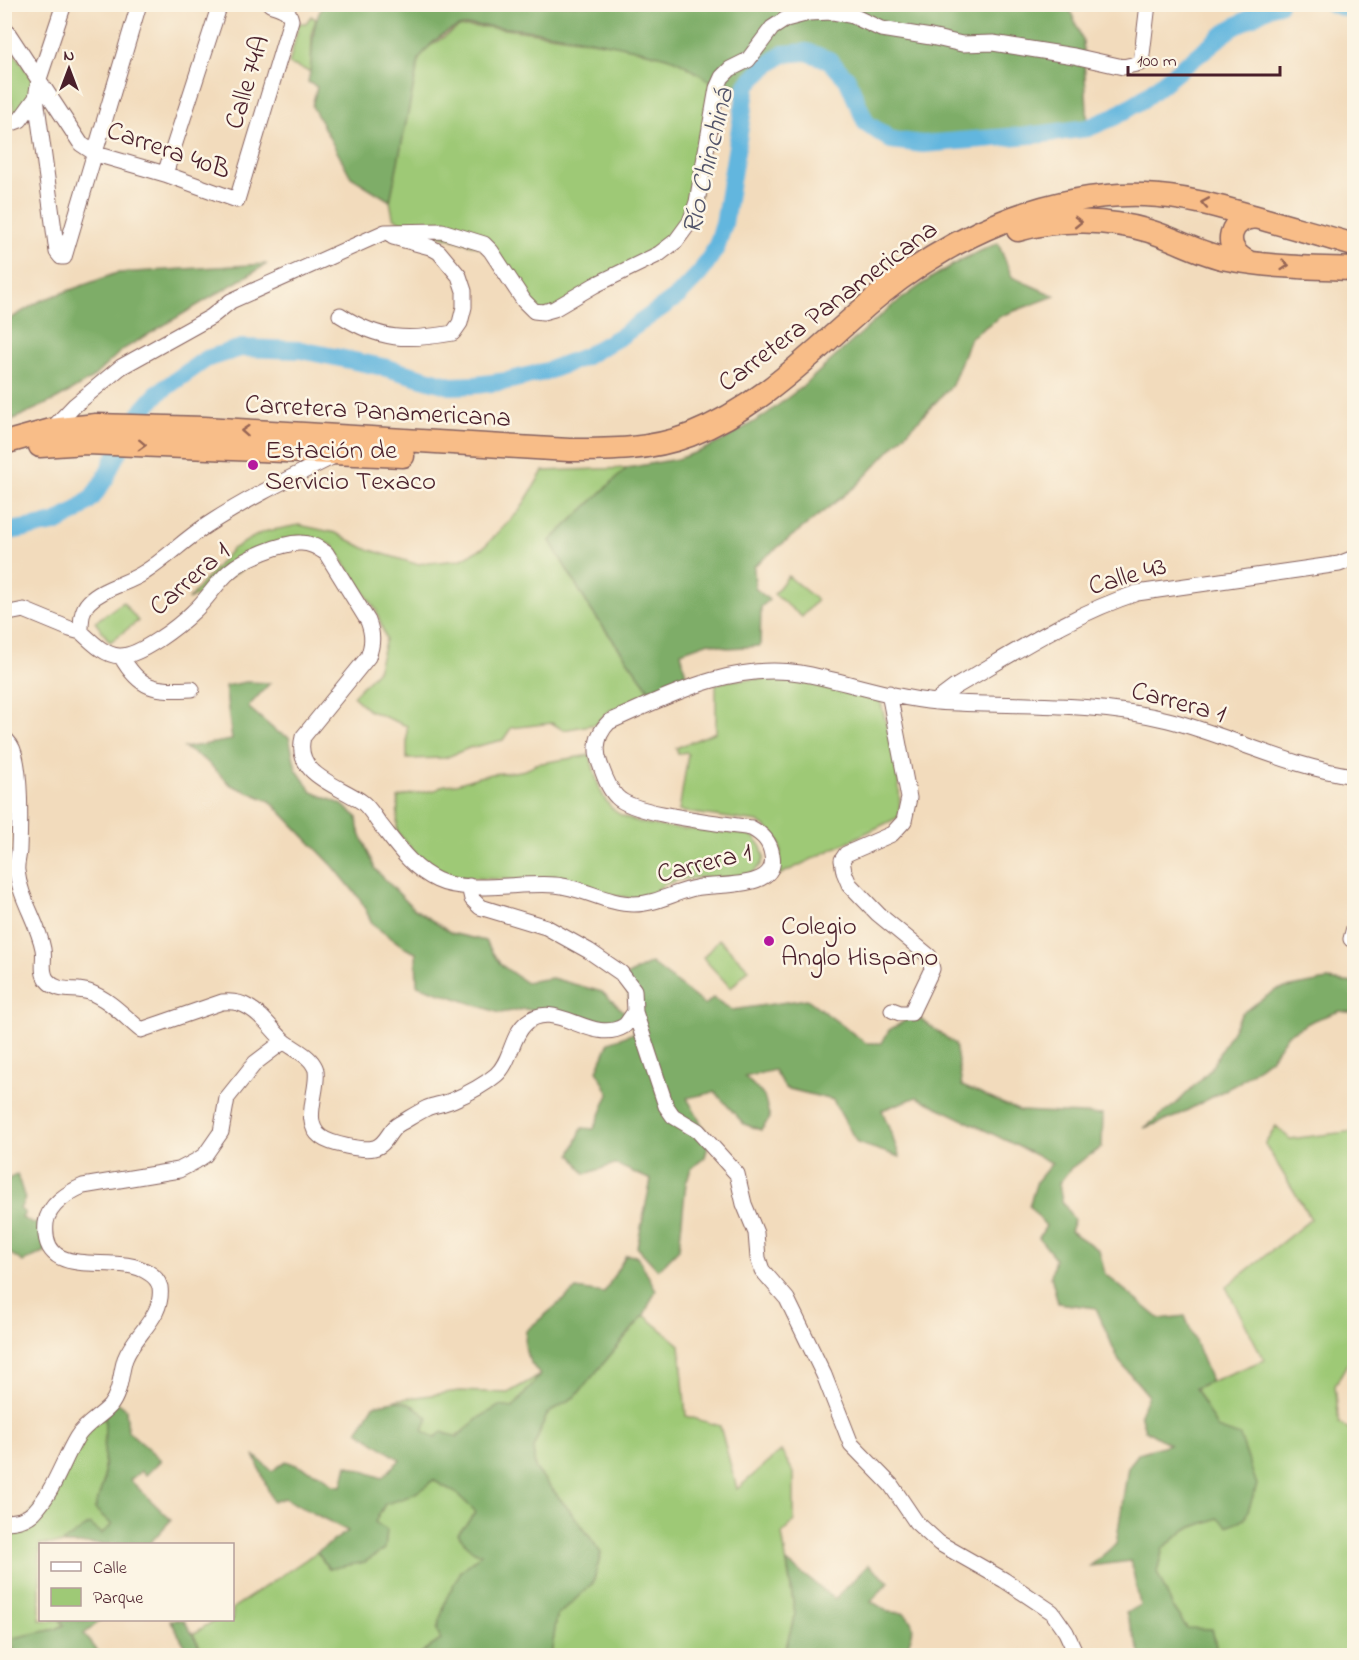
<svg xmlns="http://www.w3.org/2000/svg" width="1359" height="1660" font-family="'Indie Flower',sans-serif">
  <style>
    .green { fill: #9ec976; stroke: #747450; stroke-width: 1.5 }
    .forest { fill: #7ead67; stroke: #646649; stroke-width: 1.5 }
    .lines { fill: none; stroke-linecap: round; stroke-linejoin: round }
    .river { stroke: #62b6de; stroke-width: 18 }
    .minor-casing { stroke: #85615e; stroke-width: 17 }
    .highway-casing { stroke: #85615e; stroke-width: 25 }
    .minor { stroke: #fff; stroke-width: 15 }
    .highway { stroke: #f8bd88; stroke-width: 22 }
    .oneway { stroke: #986655 }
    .poi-dot { fill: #b5179e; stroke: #fcf5e5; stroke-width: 2 }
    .labels { text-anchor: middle; stroke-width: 5; stroke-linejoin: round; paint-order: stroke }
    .street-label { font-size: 27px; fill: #4a1f2b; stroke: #fcf5e5 }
    .poi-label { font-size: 27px; fill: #4a1f2b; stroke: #fcf5e5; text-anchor: start }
    .water-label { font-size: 28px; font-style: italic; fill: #52546a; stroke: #fcf5e5 }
  </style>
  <rect width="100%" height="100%" fill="#fcf5e5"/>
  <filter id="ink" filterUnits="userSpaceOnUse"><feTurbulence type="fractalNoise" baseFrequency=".0167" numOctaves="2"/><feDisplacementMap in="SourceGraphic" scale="12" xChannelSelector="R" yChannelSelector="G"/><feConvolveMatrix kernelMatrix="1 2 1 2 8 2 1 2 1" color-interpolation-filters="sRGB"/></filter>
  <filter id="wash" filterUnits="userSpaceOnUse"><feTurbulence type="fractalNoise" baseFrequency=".008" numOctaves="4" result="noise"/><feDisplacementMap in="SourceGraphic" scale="24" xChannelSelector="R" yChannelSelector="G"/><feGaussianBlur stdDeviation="1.35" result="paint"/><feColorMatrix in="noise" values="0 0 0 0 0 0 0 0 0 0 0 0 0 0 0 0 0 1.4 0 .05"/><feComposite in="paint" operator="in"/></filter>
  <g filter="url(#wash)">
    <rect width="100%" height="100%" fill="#f2dbbc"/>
    <path class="green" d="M311,16L316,19L312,32L311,72L289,64L299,23H306Z
      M459,27H487L529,32L618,45L675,59L717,84L697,212L672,245L562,313H544L535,308L496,252L405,225L393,217L390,201L419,59L427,48Z
      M4,39L35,82V89L16,116L5,80Z
      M627,468L550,541L591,610L654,696L609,711L596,724L563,730L552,723L511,728L503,740L469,748L445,758L407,759V726L368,710L353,696L377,671L386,639L376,610L332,545L298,536L200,594L188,600L232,549L263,532L299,525L336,533L364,548L416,564L460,560L484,547L520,510L543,471Z
      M788,576L817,600L802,617L774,594Z
      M123,602L138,621L110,642L95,622Z
      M798,677L879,696C889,735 903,777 899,817L775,877C784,850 785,838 758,822L679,811L688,754L686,752L678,754L676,748L716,732V684L732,680Z
      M590,755C595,773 599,797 614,810C637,832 717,829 749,835L755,838L761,847L764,858L760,866L750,875L716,880L705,877L678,880L663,885L651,895L630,898L514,880L447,877L422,861L397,832L398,798C411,793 421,793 435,790C438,790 440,787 442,786C446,784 452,785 456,784C466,781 476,777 487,775C504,771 523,775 536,764Z
      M719,939L749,969L731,988L703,958Z
      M1276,1126L1290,1139L1354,1131V1352L1335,1385L1339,1423L1354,1432V1655H1218L1212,1629H1187L1173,1608L1157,1572L1163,1548L1187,1529L1218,1518L1217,1428L1195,1388L1264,1360L1226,1287L1311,1219L1265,1144Z
      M644,1315L680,1345L686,1416L720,1426L737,1489L781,1451L794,1473V1521L782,1534L795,1614L784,1655H551L557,1616L593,1583L601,1553L582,1526L535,1468L533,1448L547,1414L576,1396Z
      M540,1375L513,1408L480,1417L456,1437L434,1438L423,1430L416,1407L395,1400L459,1391L508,1393Z
      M105,1415L104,1480L95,1508L112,1525L101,1534L64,1542L65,1544H40V1620H60L64,1625L56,1629L14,1638L12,1655H5L4,1525L25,1522L81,1437Z
      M433,1480L456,1493L477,1512L482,1554L461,1571L441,1640L418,1655H223L203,1652L193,1634L215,1620H232L233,1608L317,1552L329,1569L375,1522L385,1504C404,1499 418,1494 433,1480Z"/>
    <path class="forest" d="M323,5H1068L1083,41L1088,128L1043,134L923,144L891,140L866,123L847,79L830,60L807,52L783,54L764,68L747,85C738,85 728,86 719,84C704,81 690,66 675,60C649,48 480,19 458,27C442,33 428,46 419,59L390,201L351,177L312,106L317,87L308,82C315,54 308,31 323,5Z
      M998,243L1012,277L1055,296L1001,316L970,338L952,385L856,486L754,566L755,588L769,600L761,607L760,646L728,648L709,642L681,652L687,680L654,696L591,610L550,541L627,468L677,459L700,451L722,441L764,416L803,386L888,309L931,278L963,259Z
      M267,264L122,350L91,379L57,399L5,423V322L40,301L117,273Z
      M246,682L270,683L248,707L277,732L289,737L296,769L312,792L341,804L357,817L358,828L375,869L413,908L451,933L485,941L500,964L525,982L552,978L602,992L629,1016L613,1026L525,1009L500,1013L417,985L416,953L407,949L373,925L360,899L333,866L270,801L231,785L205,760L184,748L232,740L225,686Z
      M651,963L705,1005L713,998L732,1010L807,999L866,1043H882L889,1030L915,1015L955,1044L962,1086L1020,1111L1103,1115L1102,1147L1071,1168L1059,1183L1062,1201L1074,1220L1070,1231L1099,1250L1105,1274L1160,1319L1185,1316L1211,1381L1195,1388L1217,1428L1240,1436L1257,1485L1245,1519L1227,1526L1218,1518L1187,1529L1163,1548L1157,1572L1173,1608L1187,1628L1212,1629L1218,1655H1141L1126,1613L1140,1605L1131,1561L1090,1566L1116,1544L1128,1467L1139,1453L1169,1444L1145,1430L1140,1414L1148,1395L1119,1361L1096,1308L1058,1303L1051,1276L1055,1258L1039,1238L1046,1226L1029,1206L1037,1181L1052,1163L917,1097L882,1110L900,1157L857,1143L833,1100L785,1088L774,1070L745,1077L764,1096L770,1118L761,1130L744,1124L715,1092L687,1098L710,1139L705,1157L691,1169L686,1183L679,1249L658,1270L637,1247L651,1180L615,1164L585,1174L571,1154L582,1128L594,1129L609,1094L597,1070L609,1042L634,1033L626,976Z
      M1327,980L1354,983V1013L1340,1011L1314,1020L1288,1034L1272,1057L1238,1083L1173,1118L1144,1128L1177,1103L1210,1070L1242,1013L1276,990Z
      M17,1174L25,1199L20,1209L25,1213L22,1218L33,1224L43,1218L46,1251L23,1262L5,1250V1181Z
      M626,1255L637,1256L656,1290L644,1315L576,1396L547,1414L533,1448L535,1468L582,1526L601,1553L593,1583L557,1616L551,1655H418L441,1640L437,1630L446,1599L461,1571L481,1554L470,1549L458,1534L476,1512L456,1493L433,1480C418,1494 404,1499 385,1504L375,1522L387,1530L385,1549L365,1562L329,1569L317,1552L348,1531L284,1498L273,1502L254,1455L272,1471L286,1461L322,1475L333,1485L342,1486L347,1465L382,1478L400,1460L358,1431L374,1405C400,1398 408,1399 428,1418L423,1430L434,1438L442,1432L457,1437L480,1417L499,1406L513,1408L540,1375C527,1359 523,1353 526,1331L576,1289L604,1293Z
      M117,1402L126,1409L128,1431L161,1460L146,1475L141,1471L130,1480L171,1520L149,1544H65L63,1542L90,1524L101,1534L112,1525L95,1509L104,1480L105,1415Z
      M787,1562L835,1599L868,1565L889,1582L871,1601C883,1609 890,1614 904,1613C917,1624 913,1633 907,1648L917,1655H784L795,1614Z
      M60,1620H101L84,1634L101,1655H12L14,1652L13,1638L56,1629L64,1625Z
      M170,1620H184L203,1652L223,1655H185L187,1649Z"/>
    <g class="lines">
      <path class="river" d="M1332,4L1354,11
        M4,532L55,523L75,512L92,498L105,479L113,461L142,411L158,393L206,359L241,348L301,350L383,367L451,386L476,385L507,381L547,371L584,357L621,336L678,296L700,273L716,248L724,224L747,85L764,68L783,54L807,52L829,60L847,79L866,123L891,140L923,144L1043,134L1088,128L1114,117L1143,99L1229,30L1271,6L1279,4"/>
    </g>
  </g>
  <g filter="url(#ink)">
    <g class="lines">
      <g class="minor-casing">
        <path id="minor" d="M4,27L81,144L96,154L165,174L237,200L291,20C289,9 280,8 270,4
          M36,98L57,252L61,257H64L139,4
          M4,126L20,120L36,98L39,79L64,4
          M165,174L220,4
          M340,315C381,341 407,341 453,333L460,323L464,307V291L459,276L439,252L430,247L393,237
          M51,430L75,405L121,367L211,317L231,301L385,232L442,231L484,244L491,251L524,301L534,311L543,312L554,309L595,285L659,254L676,241L690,222L697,202L717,88L722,77L730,69L748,60L772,28L786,19L809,13L832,12L853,16L881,29L931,37L962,44L993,43L1074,56L1123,67L1141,63L1148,4
          M4,614L24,610L70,629L81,632
          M81,632C92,642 104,655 119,656C139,657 179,626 193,612C207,600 216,583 230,571C243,559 283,542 301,543C311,543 318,548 326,553L368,621C373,634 373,644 368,657L303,737C293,775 339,785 362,802C369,807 374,816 379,823C396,844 411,868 437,880C466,894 521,882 555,885C582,887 607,904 634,904C656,904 675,892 695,888C717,883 779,891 772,855C770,841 762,834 751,828C722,823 634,815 617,797C608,788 604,775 600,764C594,748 597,734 609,722C668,696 732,662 800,673C846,681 891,698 937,702C1014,707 1093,701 1168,720C1231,736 1289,767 1354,776
          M81,632C81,622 81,610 89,602C104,587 128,584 145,572C167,558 185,539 207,525C248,498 292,477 336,455
          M121,656C140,690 155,691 192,689
          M889,693L909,798L904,821L892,834L846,854L842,860L844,872L849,884L878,914L929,956L932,969L911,1013H900L892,1010
          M935,702L955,687C1014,653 1072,614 1137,593L1339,564L1354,558
          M4,738C9,742 12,746 14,753C21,774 20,826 19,849C19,856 16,864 17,871C20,899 38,922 43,949C45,960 40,971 47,980C58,994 75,987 89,992C109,999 125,1017 141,1030L222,1002C231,1001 240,1002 248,1007C263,1015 272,1030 284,1041C292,1048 303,1052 310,1060C312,1062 316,1068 316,1071C319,1091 301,1122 321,1137C330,1144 363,1151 374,1148C387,1145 388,1130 399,1124C408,1119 417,1113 427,1108C435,1105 444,1104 453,1100C467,1094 484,1085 496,1075C511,1062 511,1037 525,1024C554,996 591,1046 624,1026C628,1023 631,1016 635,1012
          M469,886L472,899L480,907L546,927L589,951L621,973L634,990L635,1012L666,1106L673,1116L698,1131L737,1174L744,1204L756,1233L758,1258L762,1270L787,1299L824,1375L851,1444L891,1485L916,1522L939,1543L1004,1580L1052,1612L1066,1632L1077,1656
          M1351,939L1354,928
          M4,1522C15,1522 26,1520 34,1512C54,1491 62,1462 77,1437C85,1424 100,1417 110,1406C121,1392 120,1375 125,1359C135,1333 164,1317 160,1287C158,1280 154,1276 149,1273C116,1250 40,1285 46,1223C48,1205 69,1192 83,1186L179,1170L196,1161L205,1155L221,1132L227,1098L255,1063L284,1041"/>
      </g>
      <g class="highway-casing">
        <path id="highway" d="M1018,230C1059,218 1109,219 1149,231C1176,239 1200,254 1227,259C1268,267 1312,268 1354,269
          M1249,262C1219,250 1229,213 1260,218
          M4,443L51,430L96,425L204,428L569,450C610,450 651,450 690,435C766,405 817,347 878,296C952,236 1047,192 1144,195C1185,196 1224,208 1263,219C1294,228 1324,236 1354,245
          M40,446L87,443L403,456"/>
      </g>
      <use href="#minor" class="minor"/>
      <use href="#highway" class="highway"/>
    </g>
    <defs><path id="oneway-chevron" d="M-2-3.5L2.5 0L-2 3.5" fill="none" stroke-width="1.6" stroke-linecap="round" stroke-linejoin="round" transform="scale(1.5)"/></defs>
    <g class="oneway">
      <use href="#oneway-chevron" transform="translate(1205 203) rotate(-170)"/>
      <use href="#oneway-chevron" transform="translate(1078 222) rotate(-1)"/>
      <use href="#oneway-chevron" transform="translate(1285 265) rotate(5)"/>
      <use href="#oneway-chevron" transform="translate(245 431) rotate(-176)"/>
      <use href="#oneway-chevron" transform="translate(142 445) rotate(2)"/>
    </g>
  </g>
  <g class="poi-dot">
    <circle cx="253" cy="465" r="6"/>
    <circle cx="769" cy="941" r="6"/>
  </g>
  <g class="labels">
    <g class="street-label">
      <text transform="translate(246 82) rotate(-73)" y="9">Calle 74A</text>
      <text transform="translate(169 149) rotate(19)" y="9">Carrera 40B</text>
      <text transform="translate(827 305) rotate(-37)" y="9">Carretera Panamericana</text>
      <text transform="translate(378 410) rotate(3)" y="9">Carretera Panamericana</text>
      <text transform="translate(1127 575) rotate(-16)" y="9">Calle 43</text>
      <text transform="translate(189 578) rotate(-41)" y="9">Carrera 1</text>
      <text transform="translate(1179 701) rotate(15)" y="9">Carrera 1</text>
      <text transform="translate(704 862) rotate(-14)" y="9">Carrera 1</text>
    </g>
    <g class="poi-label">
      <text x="265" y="458">Estación de<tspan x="265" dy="31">Servicio Texaco</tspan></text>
      <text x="781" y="934">Colegio<tspan x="781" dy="31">Anglo Hispano</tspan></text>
    </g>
    <g class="water-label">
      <text transform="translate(706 161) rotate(-77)" y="10">Río Chinchiná</text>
    </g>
  </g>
  <rect width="1359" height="1660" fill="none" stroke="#fcf5e5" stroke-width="24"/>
  <rect x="39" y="1543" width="195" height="78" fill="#fcf5e5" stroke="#b59f9b" stroke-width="1.5"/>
  <rect x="51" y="1562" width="30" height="9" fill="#ffffff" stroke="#b59f9b" stroke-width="1.5"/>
  <text x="93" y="1573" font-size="18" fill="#4a1f2b">Calle</text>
  <rect x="51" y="1588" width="30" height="18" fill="#9ec976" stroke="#b59f9b" stroke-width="1.5"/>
  <text x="93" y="1603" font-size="18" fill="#4a1f2b">Parque</text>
  <g transform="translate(69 69)" stroke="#fcf5e5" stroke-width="4.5" paint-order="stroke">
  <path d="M0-4.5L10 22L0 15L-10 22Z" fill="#4a1f2b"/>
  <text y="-9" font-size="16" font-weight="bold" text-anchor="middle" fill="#4a1f2b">N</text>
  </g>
  <path d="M1128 66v9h152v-9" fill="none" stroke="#4a1f2b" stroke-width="3"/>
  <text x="1137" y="66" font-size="18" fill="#4a1f2b" stroke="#fcf5e5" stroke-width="4.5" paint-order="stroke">100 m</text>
</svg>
